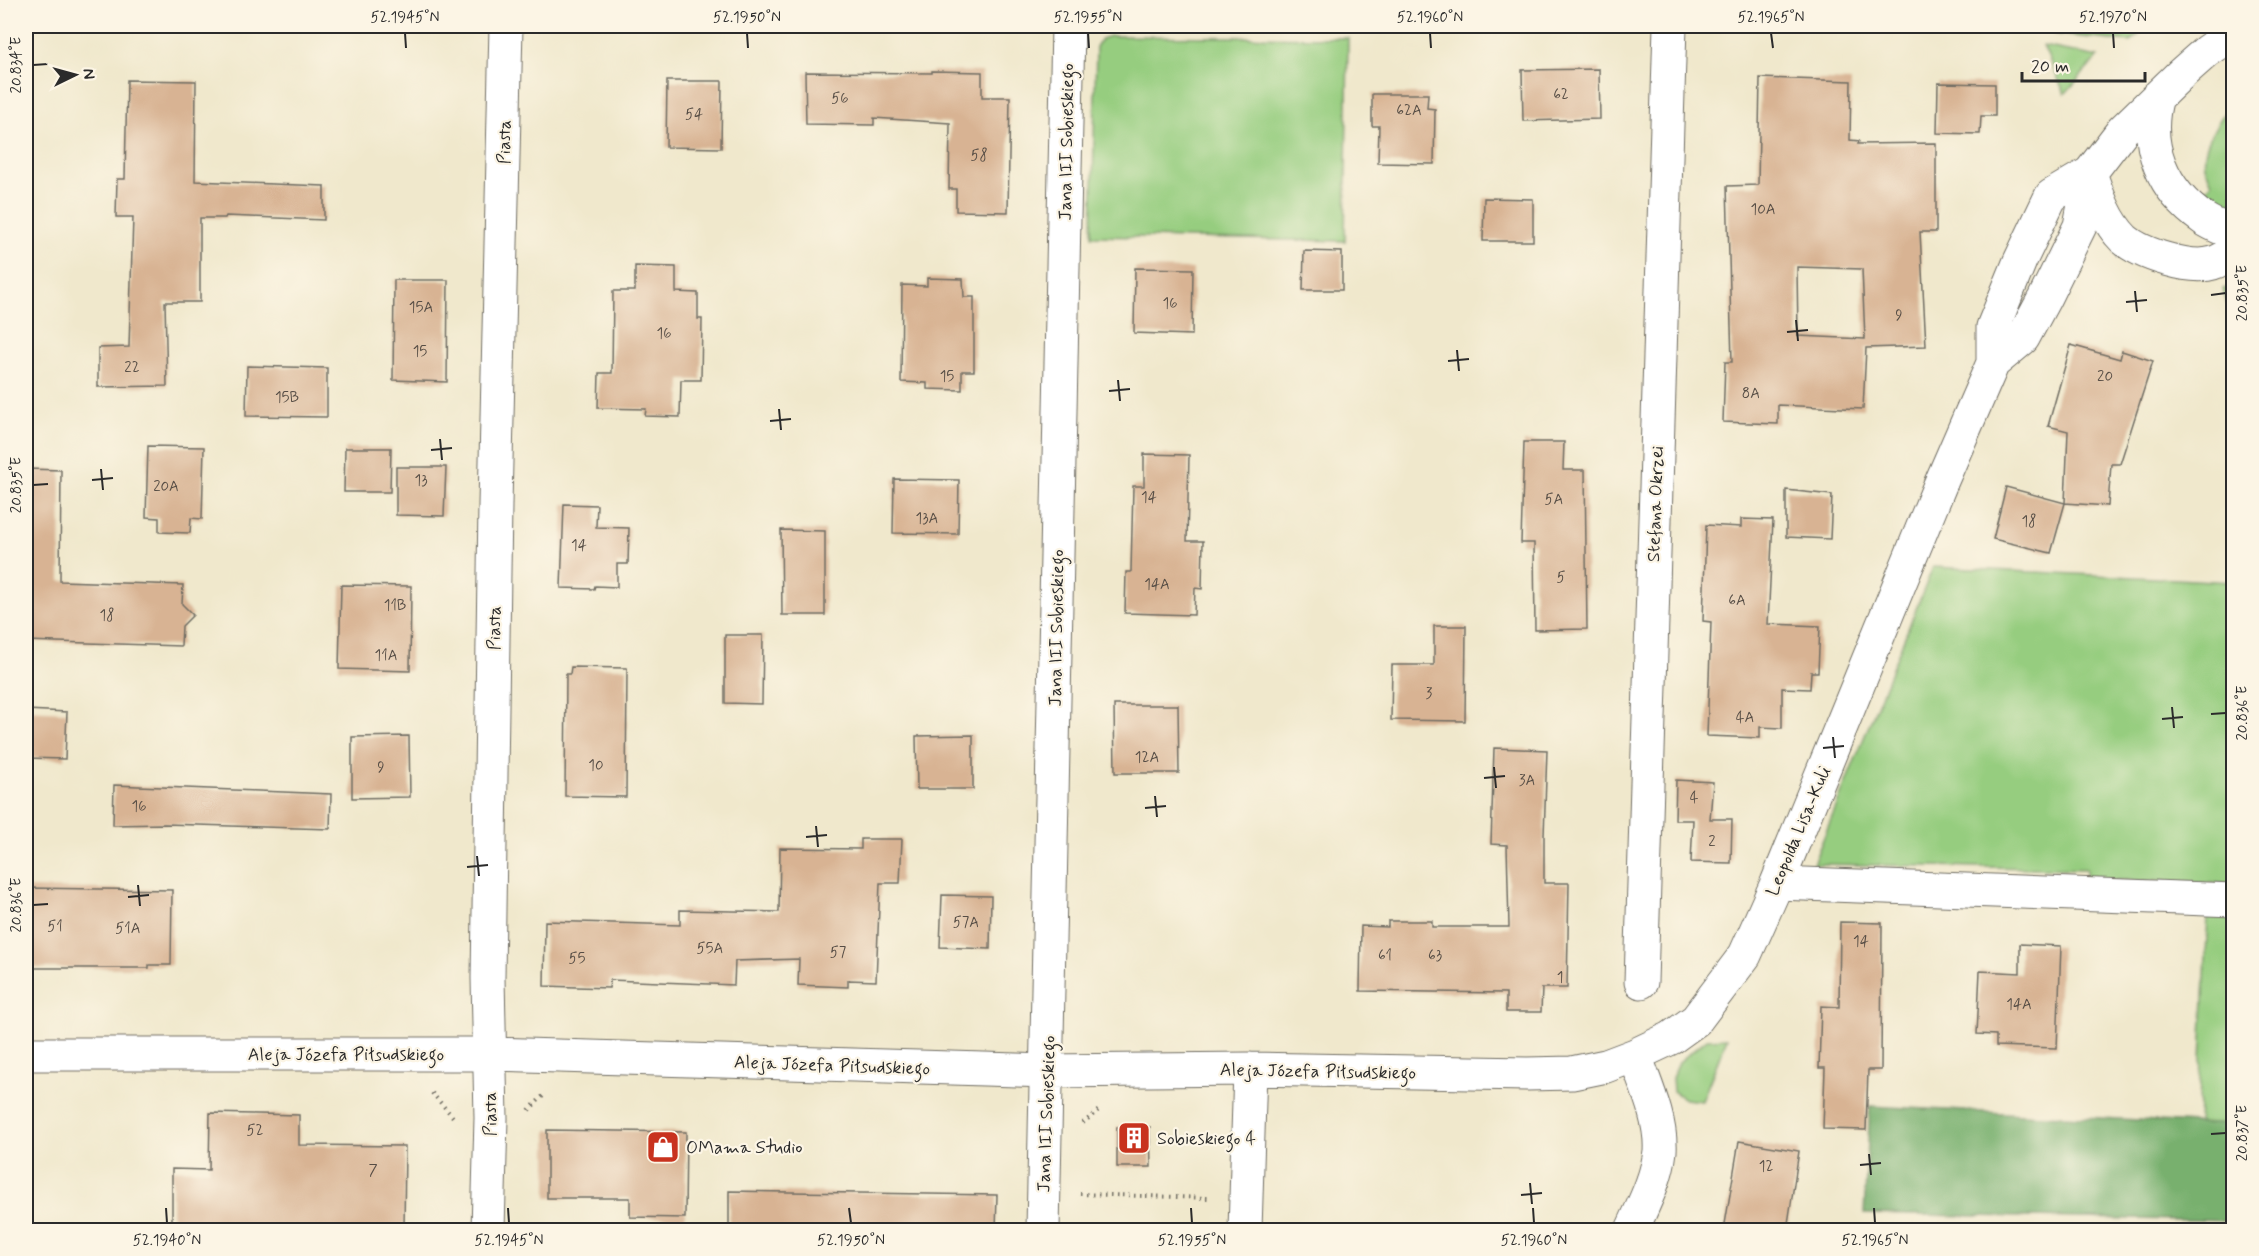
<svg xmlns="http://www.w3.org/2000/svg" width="2259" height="1256" font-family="Mynerve,sans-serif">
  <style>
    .green { fill: #96cd7f; stroke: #607c55; stroke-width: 1.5 }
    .forest { fill: #78b06e; stroke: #526e4c; stroke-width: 1.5 }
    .building { fill: #d8b393; fill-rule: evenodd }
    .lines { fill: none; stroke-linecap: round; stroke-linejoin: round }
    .minor-casing { stroke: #706d63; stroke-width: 35 }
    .path { stroke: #706d63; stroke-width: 4; stroke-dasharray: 1.5 4.5; stroke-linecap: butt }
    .minor { stroke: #fff; stroke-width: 33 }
    .ticks { fill: none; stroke: #2b2b2b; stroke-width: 2 }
    .labels { text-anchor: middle; stroke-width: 4.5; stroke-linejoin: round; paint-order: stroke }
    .number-label { font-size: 15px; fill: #564d45 }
    .street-label { font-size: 18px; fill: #2b2b2b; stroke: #fcf5e5 }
    .poi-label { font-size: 18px; fill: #2b2b2b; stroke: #fcf5e5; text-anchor: start }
    .neatline { fill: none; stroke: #2b2b2b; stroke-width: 2 }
    .ticks-label { font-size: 15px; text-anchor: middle; fill: #2b2b2b }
  </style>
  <rect width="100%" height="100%" fill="#fcf5e5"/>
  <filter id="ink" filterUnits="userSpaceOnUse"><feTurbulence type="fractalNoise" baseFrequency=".0167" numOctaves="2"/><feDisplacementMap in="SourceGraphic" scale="12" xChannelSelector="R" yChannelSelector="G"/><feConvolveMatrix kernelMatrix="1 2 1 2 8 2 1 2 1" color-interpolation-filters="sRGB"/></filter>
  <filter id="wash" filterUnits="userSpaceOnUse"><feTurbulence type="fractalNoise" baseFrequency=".008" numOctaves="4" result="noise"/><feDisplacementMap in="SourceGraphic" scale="24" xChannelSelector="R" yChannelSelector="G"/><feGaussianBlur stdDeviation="1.35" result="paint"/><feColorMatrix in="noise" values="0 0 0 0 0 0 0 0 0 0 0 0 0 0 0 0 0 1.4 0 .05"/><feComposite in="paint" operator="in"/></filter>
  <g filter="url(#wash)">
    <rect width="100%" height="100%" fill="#f0e8cc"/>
    <path class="green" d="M2133,26H2149L2130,42L2054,34L2132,32Z
      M1110,36L1348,38L1345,241L1092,236L1096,47L1101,39Z
      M2043,46L2098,57L2065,94Z
      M2233,101V208L2201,193L2212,183C2210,177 2206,171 2205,165C2201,144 2222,116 2233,101Z
      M2233,286H2234L2233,312L2227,303L2223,289Z
      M1933,567L2233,582V884L2086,879V869L1813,864Z
      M2208,914L2233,915V1125L2198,1124Z
      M1727,1038L1702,1101L1685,1099L1673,1091L1672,1078L1679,1062L1707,1039Z"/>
    <path class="forest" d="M1870,1106L2233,1125V1221L1864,1214Z"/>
    <g id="blocks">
      <path class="building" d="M1599,69L1600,119L1523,121L1522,70Z
        M932,71L982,72V97H1010L1008,212L956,211V189H949L950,123L874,118V125L806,124L805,72L932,73Z
        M1760,78L1851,81L1850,140L1859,141L1858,144L1936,143V232H1920L1926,346L1866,348L1863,409L1778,405V424L1723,422L1725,362H1732L1727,186L1758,185ZM1797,267L1862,269L1865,339L1798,336Z
        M127,80L196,81L195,181L324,186V220L226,216L225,218H200V302H165L167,386L98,387V348L129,347L133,217H116L117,179H125Z
        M667,81H722L721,148L666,147Z
        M1938,83L1995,84V116H1981L1980,134L1937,133Z
        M1372,94H1428L1427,108L1435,109L1434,164L1378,163L1379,126H1372Z
        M1484,198L1533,199V241H1483Z
        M1304,251L1342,252V290H1303Z
        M635,266L676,267V292L698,293V319H702L701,380H681L680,417L645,416L646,409L598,408L599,373H612L613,291H635Z
        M1135,268L1193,269L1192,335L1134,333Z
        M927,278L963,279L964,297H974V371H962V390L927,389V383L901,382L902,285L927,286Z
        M394,280H448L447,382L393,380Z
        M2071,345L2120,359L2122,351L2153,361L2120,464H2111L2108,506L2065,503L2068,431L2048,426Z
        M247,366L327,368V417L246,416Z
        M1524,442H1564L1563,470H1585L1587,629L1535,630L1534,543H1521Z
        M148,446L204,447L202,519L191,518L190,533L159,532V518L146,517Z
        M345,448H391L390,492H344Z
        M1144,454L1189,455L1187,541H1203L1202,589L1195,588L1194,615L1125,613L1126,572H1131L1133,486H1144Z
        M396,467H446L444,516L396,515Z
        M26,469L61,470L60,581L183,585L182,604L193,615L182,626L181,646L26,641Z
        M894,479L959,480L958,534L893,533Z
        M2006,487L2065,503L2051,553L1993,539Z
        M1786,490L1832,495L1830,539L1786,537Z
        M564,504L597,505L596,527L629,528L628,564H617V587L595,586L594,589L561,588Z
        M1741,519L1773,520L1768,624L1820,626L1818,672H1811L1810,689L1782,688V728L1760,727V738L1707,736L1711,622L1703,621L1706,525L1741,527Z
        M781,530L825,531V615H782Z
        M341,585L411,586L410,671L339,669Z
        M1434,626H1466L1465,721L1391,720L1392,665H1434Z
        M725,635H763L762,704L725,703Z
        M571,667L627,668L626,797L565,796L566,674H570Z
        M1114,705H1178L1179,773H1115Z
        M26,710L67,712L65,759L26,758Z
        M973,735V789H917L916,736Z
        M409,736L410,797L352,798V737Z
        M1494,748L1547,750L1544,836V883H1569L1567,988H1542L1541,1012H1506V993L1360,991L1361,926L1388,927V921H1432V927H1509L1507,845L1491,844Z
        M1676,780L1713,782L1710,819H1732L1731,863L1691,862L1693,820H1675Z
        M114,785L331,794L330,829L165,824L113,825Z
        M861,839H902L900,883H880L876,981L848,980V987L798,985L799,959L735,961L734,985L610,980L609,988L544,986L545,921L680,925V910L779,912L780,848L861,849Z
        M26,888L172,890L171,965H149V968H26Z
        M942,895L991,896L990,949L940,947Z
        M1840,922L1882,923L1881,1070H1868L1866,1130L1823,1129L1825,1068H1819L1821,1006L1839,1007Z
        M2020,944L2061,946L2057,1048L1996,1046V1035L1977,1034L1980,971L2020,973Z
        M210,1113L299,1115V1145L405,1146L404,1230H172V1169L209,1170Z
        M1117,1127H1150L1151,1167H1117Z
        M547,1130L686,1132L685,1218L630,1217V1198H547Z
        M1739,1141L1799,1151L1787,1230H1724Z
        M729,1191L997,1195L996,1230H729Z"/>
    </g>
  </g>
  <g filter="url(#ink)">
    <use href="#blocks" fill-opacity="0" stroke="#706d63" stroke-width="1.5"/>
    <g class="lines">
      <g class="minor-casing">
        <path id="minor" d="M2157,97C2143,145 2163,191 2204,219C2213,225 2224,229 2234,234
          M2090,173C2098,196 2106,221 2124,239C2141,254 2191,270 2213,263C2220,261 2227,256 2234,252
          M1993,363L2023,338L2044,299L2080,226L2090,173
          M1777,883L2234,900
          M1641,982L1670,26
          M26,1054H491L1047,1071L1250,1069L1527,1074L1572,1073L1606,1066L1635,1055L1671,1038L1696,1020L1745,955L1777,883L1940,485L1993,363V327L2020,261L2051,196L2090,173L2123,130L2181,74L2207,51L2234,33
          M488,1230L491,1118L488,978L495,505L506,26
          M1043,1230L1068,26
          M1245,1230L1250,1069
          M1632,1230C1643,1205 1657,1179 1660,1151C1662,1120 1645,1084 1635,1055"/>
      </g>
      <path class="path" d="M432,1093L453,1117
        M529,1110L545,1094
        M1083,1123L1100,1109
        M1080,1194L1208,1198"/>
      <use href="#minor" class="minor"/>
    </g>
  </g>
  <path class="ticks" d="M405,33L406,48M747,33L748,48M1088,33L1089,48M1430,33L1431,48M1771,33L1773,48M2113,33L2114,48M33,65L48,64M2135,291L2137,312M2211,295L2226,293M2126,302L2147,300M1796,320L1798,341M1787,332L1808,330M1457,350L1459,371M1448,361L1469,359M1118,380L1120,401M1109,391L1130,389M779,409L781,430M770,421L791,419M440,439L442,460M431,450L452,448M101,469L103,490M92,480L113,478M33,485L48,484M2172,707L2174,728M2211,714L2226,713M2162,719L2183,717M1833,737L1835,758M1823,748L1844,746M1494,767L1496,788M1484,778L1505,776M1155,796L1157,817M1145,808L1166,806M816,826L818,847M806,837L827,835M477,856L479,876M467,867L488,865M138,885L140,906M128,897L149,895M33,905L48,904M2211,1134L2226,1133M1869,1154L1871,1175M1860,1165L1881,1163M1530,1183L1532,1204M1521,1195L1542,1193M166,1208L167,1223M508,1208L509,1223M849,1208L851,1223M1191,1208L1192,1223M1533,1208L1534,1223M1874,1208L1875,1223"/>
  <defs>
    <g id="building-square" transform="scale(1.725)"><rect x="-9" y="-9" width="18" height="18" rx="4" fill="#c8321e" stroke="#fcf5e5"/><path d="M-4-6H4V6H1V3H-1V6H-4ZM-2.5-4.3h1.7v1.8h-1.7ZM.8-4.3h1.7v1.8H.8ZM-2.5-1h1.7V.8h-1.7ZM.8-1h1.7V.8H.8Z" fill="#fff"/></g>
    <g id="shop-square" transform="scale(1.725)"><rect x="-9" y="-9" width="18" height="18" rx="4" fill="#c8321e" stroke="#fcf5e5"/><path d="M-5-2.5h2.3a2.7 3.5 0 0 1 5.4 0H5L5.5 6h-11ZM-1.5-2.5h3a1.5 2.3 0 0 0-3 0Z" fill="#fff"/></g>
  </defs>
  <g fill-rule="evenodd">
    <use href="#building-square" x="1134" y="1138"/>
    <use href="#shop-square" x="663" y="1147"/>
  </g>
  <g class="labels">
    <g class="number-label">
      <text x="1561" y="99">62</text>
      <text x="840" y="103">56</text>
      <text x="1409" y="115">62A</text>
      <text x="694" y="119">54</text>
      <text x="979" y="160">58</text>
      <text x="1763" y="214">10A</text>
      <text x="1170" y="308">16</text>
      <text x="421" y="312">15A</text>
      <text x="1899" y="320">9</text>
      <text x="664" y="338">16</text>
      <text x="420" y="356">15</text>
      <text x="132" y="372">22</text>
      <text x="947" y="381">15</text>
      <text x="2105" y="381">20</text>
      <text x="1751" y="398">8A</text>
      <text x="287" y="402">15B</text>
      <text x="421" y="485">13</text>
      <text x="166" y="491">20A</text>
      <text x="1149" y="502">14</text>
      <text x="1554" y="504">5A</text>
      <text x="927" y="523">13A</text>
      <text x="2029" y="526">18</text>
      <text x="579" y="550">14</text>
      <text x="1561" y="582">5</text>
      <text x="1157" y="589">14A</text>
      <text x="1737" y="605">6A</text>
      <text x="395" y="610">11B</text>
      <text x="107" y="620">18</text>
      <text x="386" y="660">11A</text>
      <text x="1429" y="698">3</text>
      <text x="1745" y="722">4A</text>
      <text x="1147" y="762">12A</text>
      <text x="596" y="770">10</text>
      <text x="381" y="772">9</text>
      <text x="1527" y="785">3A</text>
      <text x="1694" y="802">4</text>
      <text x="139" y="811">16</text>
      <text x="1712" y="846">2</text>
      <text x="966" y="927">57A</text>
      <text x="55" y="931">51</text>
      <text x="128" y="933">51A</text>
      <text x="1861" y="946">14</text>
      <text x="710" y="953">55A</text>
      <text x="838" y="957">57</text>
      <text x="1385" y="960">61</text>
      <text x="1435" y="960">63</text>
      <text x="577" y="963">55</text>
      <text x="1560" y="982">1</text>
      <text x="2019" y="1009">14A</text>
      <text x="255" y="1135">52</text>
      <text x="1766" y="1171">12</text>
      <text x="373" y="1175">7</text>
    </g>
    <g class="street-label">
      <text transform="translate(504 142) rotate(-89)" y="6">Piasta</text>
      <text transform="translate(1066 142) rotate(-89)" y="6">Jana III Sobieskiego</text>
      <text transform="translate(1655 504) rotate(-88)" y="6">Stefana Okrzei</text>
      <text transform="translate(494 628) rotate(-89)" y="6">Piasta</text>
      <text transform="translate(1056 628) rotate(-89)" y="6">Jana III Sobieskiego</text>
      <text transform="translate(1798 831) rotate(-67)" y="6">Leopolda Lisa-Kuli</text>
      <text x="346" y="1060">Aleja Józefa Piłsudskiego</text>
      <text transform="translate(832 1065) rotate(2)" y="6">Aleja Józefa Piłsudskiego</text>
      <text transform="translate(1318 1071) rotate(1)" y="6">Aleja Józefa Piłsudskiego</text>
      <text transform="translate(490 1114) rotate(-90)" y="6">Piasta</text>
      <text transform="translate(1046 1114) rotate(-88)" y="6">Jana III Sobieskiego</text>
    </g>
    <g class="poi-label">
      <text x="1157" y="1144">Sobieskiego 4</text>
      <text x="686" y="1153">OMama Studio</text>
    </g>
  </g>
  <rect width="2259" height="1256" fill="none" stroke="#fcf5e5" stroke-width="66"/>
  <g transform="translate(75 75) rotate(85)" stroke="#fcf5e5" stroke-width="4.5" paint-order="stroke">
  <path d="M0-4.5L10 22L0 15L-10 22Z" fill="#2b2b2b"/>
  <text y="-9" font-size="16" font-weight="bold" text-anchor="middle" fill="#2b2b2b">N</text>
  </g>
  <path d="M2022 72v9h123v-9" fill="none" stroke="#2b2b2b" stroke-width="3"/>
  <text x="2031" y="72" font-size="18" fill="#2b2b2b" stroke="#fcf5e5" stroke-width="4.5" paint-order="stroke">20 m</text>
  <rect x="33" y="33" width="2193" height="1190" class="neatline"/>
  <g class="ticks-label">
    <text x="405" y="22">52.1945°N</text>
    <text x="747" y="22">52.1950°N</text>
    <text x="1088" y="22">52.1955°N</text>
    <text x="1430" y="22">52.1960°N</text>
    <text x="1771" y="22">52.1965°N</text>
    <text x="2113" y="22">52.1970°N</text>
    <text transform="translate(16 65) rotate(-90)" y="5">20.834°E</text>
    <text transform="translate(2242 293) rotate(-90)" y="5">20.835°E</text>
    <text transform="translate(16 485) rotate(-90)" y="5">20.835°E</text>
    <text transform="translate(2242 713) rotate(-90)" y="5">20.836°E</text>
    <text transform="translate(16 905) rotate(-90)" y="5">20.836°E</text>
    <text transform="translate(2242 1133) rotate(-90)" y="5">20.837°E</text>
    <text x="167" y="1245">52.1940°N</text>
    <text x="509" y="1245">52.1945°N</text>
    <text x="851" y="1245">52.1950°N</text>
    <text x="1192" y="1245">52.1955°N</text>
    <text x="1534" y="1245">52.1960°N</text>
    <text x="1875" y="1245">52.1965°N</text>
  </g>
</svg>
